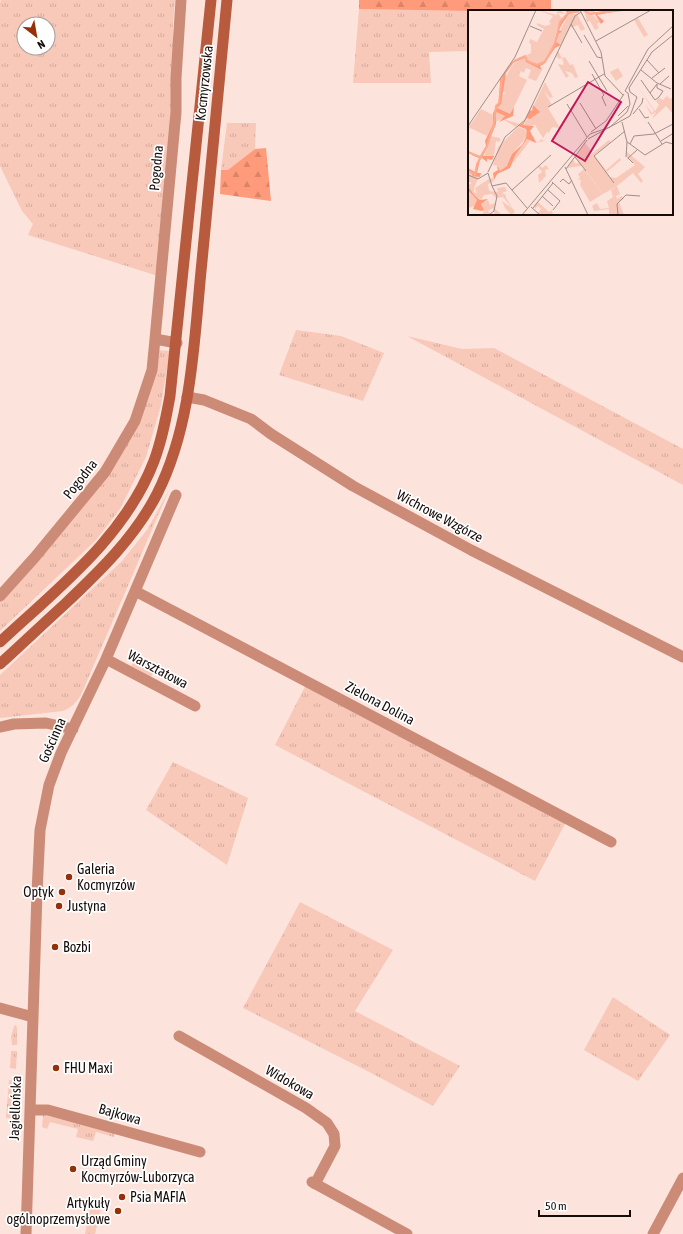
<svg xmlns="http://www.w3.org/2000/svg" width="683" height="1234" font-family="'Asap Condensed',sans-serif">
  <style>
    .grass { fill: url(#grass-tufts); fill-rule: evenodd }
    .forest { fill: url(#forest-firs) }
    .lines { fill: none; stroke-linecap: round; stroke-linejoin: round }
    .minor { stroke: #cc8b77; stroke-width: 11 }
    .secondary { stroke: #b75a3d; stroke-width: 11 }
    .poi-dot { fill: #963008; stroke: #fff; stroke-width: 1.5 }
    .labels { text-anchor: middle; stroke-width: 3.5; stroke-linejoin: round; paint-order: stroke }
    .street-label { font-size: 14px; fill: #150c09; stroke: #fff }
    .poi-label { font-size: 14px; fill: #150c09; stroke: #fff; text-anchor: start }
    .inset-river { fill: none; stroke: #fdac92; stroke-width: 2 }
    .inset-road { fill: none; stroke: #a08e88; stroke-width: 1 }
    .view { fill: #c2185b; fill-opacity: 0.15; stroke: #c2185b; stroke-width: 2 }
    .inset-edge { fill: none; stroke: #150c09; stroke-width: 2 }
  </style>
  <defs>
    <pattern id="grass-tufts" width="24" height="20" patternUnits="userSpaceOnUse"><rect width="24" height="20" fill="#f8c8b9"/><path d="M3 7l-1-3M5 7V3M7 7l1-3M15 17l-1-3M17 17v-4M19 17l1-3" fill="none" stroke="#d4ab9e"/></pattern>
    <pattern id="forest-firs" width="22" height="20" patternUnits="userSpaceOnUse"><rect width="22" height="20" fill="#ff9a7a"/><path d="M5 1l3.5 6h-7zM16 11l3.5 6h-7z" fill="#da8468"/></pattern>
  </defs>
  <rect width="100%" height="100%" fill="#fce4dd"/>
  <path class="grass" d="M1,0H175L173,24L174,110L158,276L28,235L33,224L22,211L0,166V3ZM24,24H48V48H24Z
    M359,9L469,11V51L429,52L431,83H353Z
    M227,123H256L255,149L228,171L221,170Z
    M296,330L341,336L384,353L363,401L279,375Z
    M407,336L462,349L494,348L683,449V485Z
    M157,350L170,351L161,405L146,457L120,509L96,540L0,631V599L137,421Z
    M169,490L81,695C76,703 72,707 63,711L0,718V675L122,561L147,530Z
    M133,662L158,663L151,677L131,666Z
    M308,681L566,822L535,881L275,745Z
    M173,762L248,798L227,865L146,810Z
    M300,902L393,950L355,1011L460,1066L433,1106L375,1075L243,1008Z
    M613,997L670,1035L638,1081L584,1050Z
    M16,1025L17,1028V1045H12L11,1037L14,1026Z
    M11,1051H17L16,1069L10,1068Z
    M9,1080L15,1081V1118H6Z
    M43,1115H44L115,1131L114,1137L96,1132L93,1141L76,1137L78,1129L50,1122L47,1129L42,1127Z
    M92,1199L99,1201L101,1204V1208L95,1234H85Z"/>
  <path class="forest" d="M359,0H551V11H469L359,9Z
    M266,148L271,201L220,194L221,170H228L255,149Z"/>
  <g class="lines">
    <path class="minor" d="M155,339L176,112V78L181,0
      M187,397L204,400L251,419L271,434L353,486L471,550L683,657
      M135,591L611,842
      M0,596L35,557L105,472L135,421L152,370L155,339L177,343
      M106,659L195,706
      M0,727L14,724L46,723L73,729
      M0,1008L33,1017
      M179,1036L306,1108L327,1123L334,1134L335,1146L315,1184
      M30,1110H48L200,1152
      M312,1182L407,1234
      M26,1234L37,893L40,830L49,785L61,753L106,659L176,495
      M653,1234L683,1178"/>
    <path class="secondary" d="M0,642C58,588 125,537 154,461C162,440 166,418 170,396L211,0
      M0,664C22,644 43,624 65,604C100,571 135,537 157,494C193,423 194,338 202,261C210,174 219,87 227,0"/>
  </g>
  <g class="poi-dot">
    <circle cx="69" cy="877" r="4"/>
    <circle cx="62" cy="892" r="4"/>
    <circle cx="59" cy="906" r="4"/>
    <circle cx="55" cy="947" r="4"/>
    <circle cx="56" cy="1068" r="4"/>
    <circle cx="73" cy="1169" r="4"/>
    <circle cx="122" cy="1197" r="4"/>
    <circle cx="118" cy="1211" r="4"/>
  </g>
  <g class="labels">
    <g class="street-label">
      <text transform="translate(204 83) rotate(-84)" y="5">Kocmyrzowska</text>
      <text transform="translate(156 168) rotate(-85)" y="5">Pogodna</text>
      <text transform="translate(80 479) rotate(-52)" y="5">Pogodna</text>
      <text transform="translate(440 516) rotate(28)" y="5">Wichrowe Wzgórze</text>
      <text transform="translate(158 669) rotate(28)" y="5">Warsztatowa</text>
      <text transform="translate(380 703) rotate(28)" y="5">Zielona Dolina</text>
      <text transform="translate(52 740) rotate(-66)" y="5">Gościnna</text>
      <text transform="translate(290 1082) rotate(30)" y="5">Widokowa</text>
      <text transform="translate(15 1108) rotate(-88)" y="5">Jagiellońska</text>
      <text transform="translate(120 1114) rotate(16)" y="5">Bajkowa</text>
    </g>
    <g class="poi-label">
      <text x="77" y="874">Galeria<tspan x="77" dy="16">Kocmyrzów</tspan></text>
      <text x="54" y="897" text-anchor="end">Optyk</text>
      <text x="67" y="911">Justyna</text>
      <text x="63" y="952">Bozbi</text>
      <text x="64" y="1073">FHU Maxi</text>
      <text x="81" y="1166">Urząd Gminy<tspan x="81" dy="16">Kocmyrzów-Luborzyca</tspan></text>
      <text x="130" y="1202">Psia MAFIA</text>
      <text x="110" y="1208" text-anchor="end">Artykuły<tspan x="110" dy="16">ogólnoprzemysłowe</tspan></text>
    </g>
  </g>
  <g transform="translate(468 10)">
    <rect width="205" height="205" fill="#fce4dd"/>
    <path d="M70,0L89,5V2L92,0L97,4L90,3L95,10L89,19L85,37L76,51L69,54L59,50L58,46L55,47L63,43V34L61,33L62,29L69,32L76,19L69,15V13L77,16L83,14L81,12L85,6ZM116,0H126L127,3H123L132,12L129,14L131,18L127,20L122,11L119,12ZM101,4H109L117,19L113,21L110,15L102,18L93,35L88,33V28ZM170,8L180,25L176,27L166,10ZM90,41L94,48L97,47L102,55L105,54L110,67L107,68L104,63L97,61L101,66L98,68L90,54L96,55L94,48L91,49L88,46ZM57,48L74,60L68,71L60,68L63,60L58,58L56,63L53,61L51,66L59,70L42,105L29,98L34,85H36L37,82L34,81L35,72L45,54ZM150,58L155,66L148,71L142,62ZM77,72L85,87L82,88L76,81L84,95L80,98L92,118L84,117L77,130L69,138L76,131L68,133L64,130L65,126L69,133L74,129L76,131L81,123L79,122L75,128L67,115L55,116L60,108L66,107V95ZM169,75L187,101L191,95L188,91L191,88L195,90L199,86L202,89L205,87V104L198,96L184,109L188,102L183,105L177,94L184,103L186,101ZM13,99L25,105V114L19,126L0,117L6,110L9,112L6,110ZM28,102L37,106L35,109L52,114L48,117L34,109L27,112ZM22,126L32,128V132L28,131L26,146L16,147ZM59,129L62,131L45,153L48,144ZM141,130L143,132L126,145L138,160L152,148L153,150L139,162L125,146L113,156L99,158L105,150L108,154L111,152L108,147L117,133L122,139V145ZM158,141L177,157L170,164L175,171L173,173L165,163L149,176L152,184L148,186L149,189L154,186L156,189L151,192L156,205H141V199L126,201L124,196L129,193L132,199L141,198L139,191L145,187L143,180L149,176L142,167L148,168L167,155L161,148L159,150ZM72,155L74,158L78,155L81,159L77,160L78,166L71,173L70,165L74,162L70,157ZM116,159L135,184L122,192L112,175L113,170L109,169L112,168L110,164ZM0,161L11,166L6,178V182L9,184L7,178L21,169L25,168L26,171L20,174L21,181L30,182L29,178L37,177L39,181L34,183L38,185V188L47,202L43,205L37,198L34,191L45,199L35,187L28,188L24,184L16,185L13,190L6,185L0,175L4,173L0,172ZM0,180L9,190L7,196L0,198ZM20,190L22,195L27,193V199L34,205H27L25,198L20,201L23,204L14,205L16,200L13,194ZM70,192L81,202L84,200L85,205H73L70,203L73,199L70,196L67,199L66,195Z" fill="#f8c8b9"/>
    <path d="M97,0L112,2L101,4L94,14L91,20L94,22L91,23L88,32L93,35L87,38L76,54L72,56L74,60L58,52L57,48L45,53L38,63L33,94L29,98L42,104L46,97L45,106L31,112L37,106L28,102V114L15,146H26L24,150L19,149V152L14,148L12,150L9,163H13L12,167L5,166L0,158L7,162L11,148L3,145L12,146L18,136L17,131L25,114V103L31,92L32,69L44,52L52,48L58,46L59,50L69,54L76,51L85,37L92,12L100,4ZM142,0H156L129,5L136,11L133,14L127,4L123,3ZM65,95L72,102L62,109L59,108L55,115L66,116L62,121L68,133L59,129L48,144L42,158L29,164L26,170L25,163L30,160L29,157L54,135L58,128V119L50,116L55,113L62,100L64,101ZM0,176L6,185L12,190L20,189L13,194L16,200L14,201L5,199L9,190L0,180Z" fill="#ff9a7a"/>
    <path d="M50,117L59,120L58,128L44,144L39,156L32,161L29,156L25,155L30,137ZM125,146L149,176L135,184L113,154Z" fill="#f8c8b9"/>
    <path class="inset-river" d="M115,0L122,4L155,0M46,51L57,46L59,51L69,55L77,52L87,33L92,12L100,3L111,1M0,142L12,147M0,160L7,165L9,154L19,136L26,114L28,96L31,93L34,67"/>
    <path class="inset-road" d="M112,0L133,42L137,66L155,85M103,14L114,33M62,16L74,21M116,25L129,47L134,48M128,31L183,0M179,50L191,63M121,51L139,81M173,60L189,73L203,79M124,64L136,85M184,68L197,58M173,70L182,83L189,74M192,74L201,66M160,83L157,81L180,39L205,16M182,83L187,90L191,87L195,81L189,78V74M136,85L134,87L138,96M112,93L128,119M99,94L119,127M80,97L136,64M171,99L177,108L181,107M165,104L174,93L175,88M150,106L160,96M154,112L159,132L162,134L166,126L186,124L205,114M180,112L194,134M0,116L47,47L68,0M123,122L138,111L156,84M120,129L162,106L169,87L162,82L161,78L184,42L205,25M193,131L204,124M162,134L177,145L198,132L205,134M107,147L118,161M158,147L159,132M165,153L160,148L169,140M97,157L120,205M98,159L119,130M20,162L37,127L57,110L107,6L113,2M0,165L10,169L20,163L24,176L38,173L59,198M84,172L97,184M92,172L95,169L101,174L104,170M146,173L126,146L157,121M44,180L83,145M80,180L92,191L85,200M74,186L85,196M63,197L72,205M65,198L85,173M21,205L26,201L29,186L24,176M54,205L122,124L142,117L159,102L162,94L160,83M150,205L149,194L158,185L172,186"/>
    <path class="view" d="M120,72L153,92L117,151L84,131Z"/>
    <rect width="205" height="205" class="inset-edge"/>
  </g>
  <g transform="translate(36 36) rotate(149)"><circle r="19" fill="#ffffff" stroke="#a19e9d"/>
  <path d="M0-3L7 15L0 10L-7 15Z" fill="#963008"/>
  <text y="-6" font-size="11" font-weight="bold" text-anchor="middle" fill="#150c09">N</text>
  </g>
  <path d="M539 1210v6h91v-6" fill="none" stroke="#150c09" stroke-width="2"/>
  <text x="545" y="1210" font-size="12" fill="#150c09" stroke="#ffffff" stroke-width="3" paint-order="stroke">50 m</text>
</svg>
